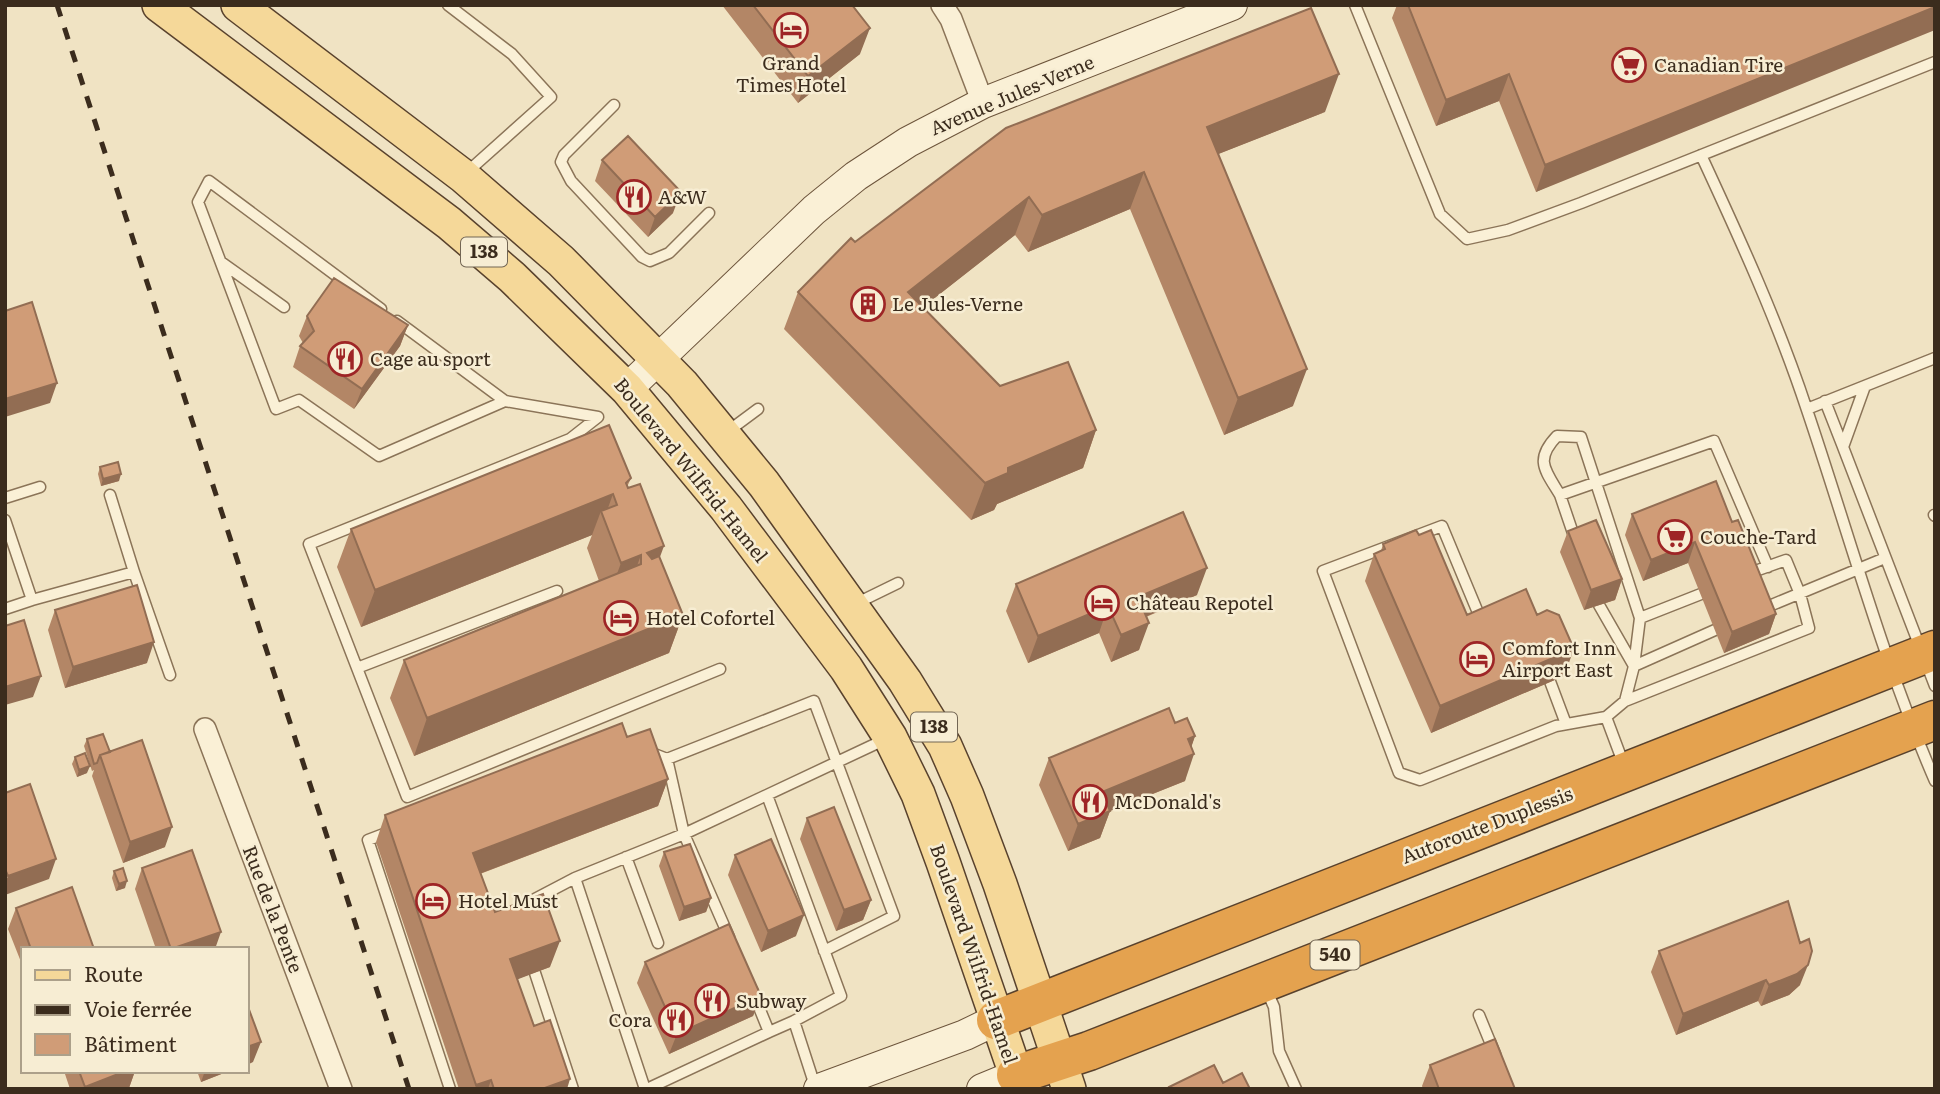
<svg xmlns="http://www.w3.org/2000/svg" width="1940" height="1094" font-family="Literata,serif">
  <style>
    .lines { fill: none; stroke-linecap: round; stroke-linejoin: round }
    .lane-casing { stroke: #8b7458; stroke-width: 13 }
    .street-casing { stroke: #8b7458; stroke-width: 24 }
    .secondary-casing { stroke: #6d553c; stroke-width: 32 }
    .primary-casing { stroke: #59422d; stroke-width: 36 }
    .highway-casing { stroke: #59422d; stroke-width: 41 }
    .lane { stroke: #faf0d6; stroke-width: 10 }
    .street { stroke: #faf0d6; stroke-width: 21 }
    .secondary { stroke: #faf0d6; stroke-width: 30 }
    .primary { stroke: #f5d899; stroke-width: 33 }
    .highway { stroke: #e4a24f; stroke-width: 38 }
    .rail { stroke: #3b2c1d; stroke-width: 5; stroke-dasharray: 12 12; stroke-linecap: butt }
    .wall { fill: #b38666 }
    .shaded-wall { fill: #926d53 }
    .building { fill: #d09c77; stroke: #926d53; stroke-width: 2 }
    .labels { text-anchor: middle; stroke-width: 5; stroke-linejoin: round; paint-order: stroke }
    .shield { fill: #f7edd3; stroke: #736654; stroke-width: 2 }
    .shield-label { font-size: 18px; font-weight: bold; fill: #3b2c1d }
    .poi-label { font-size: 19px; fill: #3b2c1d; stroke: #f7edd3; text-anchor: start }
    .street-label { font-size: 19px; fill: #3b2c1d; stroke: #f7edd3 }
  </style>
  <rect width="100%" height="100%" fill="#f0e3c3"/>
  <g class="lines">
    <g class="lane-casing">
      <path id="lane" d="M448,5L512,54L551,97L465,174
        M1355,5L1440,214L1467,239L1508,230L1581,203L1935,62
        M614,105L564,155L561,162L571,181L642,257L650,261L669,253L709,213
        M1701,155C1740,239 1778,322 1807,410C1849,534 1883,661 1935,781
        M221,262L284,307
        M381,309L209,181L198,202L276,409L299,400L379,456L505,401
        M397,321L505,401L598,417
        M1865,386L1843,447L1935,686
        M1825,401L1843,447
        M1807,409L1935,358
        M727,432L758,409
        M110,495L134,572
        M1560,495L1576,542
        M5,498L40,487
        M1934,515L1935,516
        M5,520L32,600L5,609
        M557,591L357,668L407,797L720,669
        M32,600L134,572L170,675
        M853,605L898,583
        M1599,605L1634,666
        M1762,609L1885,558
        M1487,617L1479,615L1442,526L1323,571L1399,773L1420,780L1556,726L1606,717L1624,765
        M1640,618L1701,594
        M1634,666L1640,618L1581,437L1557,436C1534,460 1545,470 1560,495L1714,441L1768,567
        M357,668L309,544L570,439L598,417
        M1545,668L1566,724
        M1625,701L1809,628L1800,594L1786,560L1747,574
        M1606,717L1625,701L1634,666L1715,630
        M649,752L667,759L814,701L894,916L824,951
        M667,759L684,834L729,937
        M767,795L841,996L794,1021
        M389,832L368,840L450,1089
        M626,857L658,943
        M575,878L684,834L886,739
        M533,900L575,878L645,1089
        M535,973L573,1089
        M1266,989L1274,1007L1279,1051L1296,1089
        M752,990L769,1032L794,1021L816,1089
        M1479,1015L1495,1054
        M647,1089L769,1032"/>
    </g>
    <g class="street-casing">
      <path id="street" d="M942,5L951,19L983,103
        M205,729L341,1089"/>
    </g>
    <g class="secondary-casing">
      <path id="secondary" d="M627,389L814,210L856,176L908,142L983,103L1232,5
        M819,1089L965,1035L996,1020
        M982,1089L1016,1075"/>
    </g>
    <g class="primary-casing">
      <path id="primary" d="M159,5L449,223L512,277L627,389L726,508L846,668L890,737L918,794L943,862L1021,1089
        M238,5L463,176L561,261L682,384L764,484L905,681L945,746L967,796L1000,884L1069,1089"/>
    </g>
    <g class="highway-casing">
      <path id="highway" d="M996,1020L1935,650
        M1016,1075L1089,1051L1935,720"/>
    </g>
    <use href="#lane" class="lane"/>
    <use href="#street" class="street"/>
    <use href="#secondary" class="secondary"/>
    <use href="#primary" class="primary"/>
    <use href="#highway" class="highway"/>
    <path class="rail" d="M57,5L409,1089"/>
  </g>
  <path class="wall" d="M722,5H852L860,54L798,103Z
    M1397,5H1935L1536,192L1499,101L1436,126L1392,18Z
    M1325,112L1218,154L1293,406L1224,435L1130,209L1028,252L1015,235L923,307L1000,386L1096,430L1083,468L997,504L994,510L971,520L784,329L798,292L855,242Z
    M602,160L673,213L648,237L595,181Z
    M307,316L408,325L400,346L354,409L293,367L300,346L303,343L299,336Z
    M100,467L119,481L101,486L98,474Z
    M631,478L627,487L660,558L683,615L669,653L414,756L390,698L404,660L599,581L587,548L592,535L361,627L337,567L351,529Z
    M1632,514L1732,522L1776,614L1769,634L1724,653L1688,563L1643,581L1625,535Z
    M1568,531L1622,579L1615,600L1584,610L1560,552Z
    M1419,535L1467,615L1564,676L1431,733L1365,581L1374,554L1381,551L1383,544Z
    M1016,584L1197,595L1146,617L1139,650L1111,662L1099,633L1028,663L1006,611Z
    M55,610L147,663L65,688L48,630Z
    M1175,723L1195,736L1191,747L1185,781L1110,811L1100,838L1068,851L1039,785L1049,758Z
    M627,737L668,779L658,806L480,874L495,912L550,967L517,979L534,1026L567,1089H459L376,842L385,815Z
    M87,739L110,752L165,847L123,863L92,776L94,770L92,771L84,746Z
    M75,757L87,773L77,777L72,764Z
    M807,818L871,900L863,920L836,931L800,839Z
    M664,852L711,898L706,912L679,921L659,866Z
    M735,855L796,936L761,952L728,875Z
    M142,868L215,949H156L135,889Z
    M114,871L125,888L116,891L112,878Z
    M16,908L94,949H23V967L8,929Z
    M1659,951L1800,985L1789,995L1761,1006L1758,1001L1676,1035L1651,972Z
    M645,962L761,996L753,1016L669,1054L637,983Z
    M1430,1065L1515,1089H1423L1422,1086Z
    M64,1071H135L129,1088L127,1089H70Z
    M197,1071H229L201,1082Z"/>
  <path class="shaded-wall" d="M1935,7V30L1536,192L1545,165Z
    M870,28L860,54L798,103L808,76Z
    M1339,74L1325,112L1193,164L1207,127Z
    M1509,74L1499,101L1436,126L1446,100Z
    M1144,172L1130,209L1028,252L1042,215Z
    M681,192L673,213L648,237L655,217Z
    M1029,197L1015,235L894,330L908,292Z
    M408,325L400,346L354,409L362,389Z
    M1307,369L1293,406L1224,435L1238,398Z
    M57,383L50,403L5,417V399Z
    M1096,430L1083,468L997,504L994,510L971,520L985,483L1008,468Z
    M121,474L119,481L101,486L103,479Z
    M613,494L604,519L601,511L592,535L361,627L375,590Z
    M1695,542L1688,563L1643,581L1651,560Z
    M664,546L650,584L647,553Z
    M641,555L627,593L607,601L621,563Z
    M1207,568L1197,595L1128,624L1138,597Z
    M1622,579L1615,600L1584,610L1591,590Z
    M1108,606L1099,633L1028,663L1038,636Z
    M1776,614L1769,634L1724,653L1732,632Z
    M683,615L669,653L414,756L427,718Z
    M1149,623L1139,650L1111,662L1121,635Z
    M154,642L147,663L65,688L73,667Z
    M1574,649L1564,676L1431,733L1440,706Z
    M41,676L33,697L5,705V687Z
    M1195,736L1188,757L1194,754L1185,781L1110,811L1100,838L1068,851L1078,824L1102,792L1188,739Z
    M90,766L87,773L77,777L79,770Z
    M668,779L658,806L463,880L473,853Z
    M172,827L165,847L123,863L130,842Z
    M56,859L49,879L5,895V883L8,876Z
    M127,881L125,888L116,891L119,884Z
    M711,898L706,912L679,921L684,907Z
    M871,900L863,920L836,931L844,910Z
    M804,915L796,936L761,952L768,931Z
    M221,932L215,949H173Z
    M560,941L550,967L500,986L510,959Z
    M1808,965L1800,985L1789,995L1761,1006L1769,985Z
    M1766,980L1758,1001L1676,1035L1683,1014Z
    M761,996L753,1016L669,1054L677,1034Z
    M261,1042L253,1062L247,1065V1047Z
    M126,1071H135L129,1088L127,1089H84L85,1087Z
    M205,1071H229L201,1082Z
    M570,1079L567,1089H542Z
    M491,1080L488,1089H475L476,1085Z"/>
  <path class="building" d="M753,5H852L870,28L808,76Z
    M1408,5H1935V7L1545,165L1509,74L1446,100Z
    M1311,8L1339,74L1207,127L1307,369L1238,398L1144,172L1042,215L1029,197L908,292L1000,386L1068,362L1096,430L1008,468V473L985,483L798,292L851,238L855,242L1006,128Z
    M628,136L681,192L655,217L602,160Z
    M334,278L408,325L362,389L300,346L314,331L307,316Z
    M32,302L57,383L5,399V311Z
    M609,425L631,478L626,483L628,488L640,484L664,546L647,553L652,559L659,556L683,615L427,718L404,660L641,564V555L621,563L601,511L617,505L613,494L375,590L351,529Z
    M118,462L121,474L103,479L100,467Z
    M1716,481L1732,522L1738,520L1776,614L1732,632L1695,542L1651,560L1632,514Z
    M1183,512L1207,568L1138,597L1149,623L1121,635L1108,606L1038,636L1016,584Z
    M1596,520L1622,579L1591,590L1568,531Z
    M1416,530L1419,535L1431,530L1467,615L1526,589L1537,615L1547,610L1559,615L1574,649L1440,706L1374,554L1385,549L1383,544Z
    M137,585L154,642L73,667L55,610Z
    M24,620L41,676L5,687V626Z
    M1169,708L1175,723L1187,718L1195,736L1188,739L1194,754L1102,792L1110,811L1078,824L1049,758Z
    M622,723L627,737L650,729L668,779L473,853L495,912L543,894L560,941L510,959L534,1026L550,1020L570,1079L542,1089H494L491,1080L476,1085L385,815Z
    M103,734L110,752L100,755L97,763L94,764L87,739Z
    M142,740L172,827L130,842L100,755Z
    M85,753L90,766L79,770L75,757Z
    M30,784L56,859L8,876L5,869V793Z
    M834,807L871,900L844,910L807,818Z
    M771,839L804,915L768,931L735,855Z
    M690,844L711,898L684,907L664,852Z
    M192,850L221,932L171,949L142,868Z
    M123,868L127,881L119,884L114,871Z
    M72,887L94,949H31L16,908Z
    M1788,901L1800,943L1809,939L1812,951L1808,965L1797,974L1769,985L1766,980L1683,1014L1659,951Z
    M729,924L761,996L677,1034L645,962Z
    M247,1004L261,1042L247,1047Z
    M1495,1039L1515,1089H1439L1430,1065Z
    M1214,1065L1223,1083L1242,1073L1250,1089H1170L1169,1087Z
    M79,1071H126L85,1087Z"/>
  <defs>
    <g id="hotel-ring" transform="scale(1.75)"><circle r="9.5" fill="#f7edd3" stroke="#9e2526" stroke-width="1.5"/><path d="M-6-4.5h1.5V1H6V5H4.5V3h-9V5H-6ZM-4 0a1.8 1.8 0 1 1 3.6 0ZM.5 0V-2.5h3Q6-2.5 6 0Z" fill="#9e2526"/></g>
    <g id="supermarket-ring" transform="scale(1.75)"><circle r="9.5" fill="#f7edd3" stroke="#9e2526" stroke-width="1.5"/><path d="M-6-5.5h2.5l.6 2H6L4.5 2H-2.5L-4.4-4H-6ZM-1.5 3.2a1.3 1.3 0 1 0 .1 0ZM3 3.2a1.3 1.3 0 1 0 .1 0Z" fill="#9e2526"/></g>
    <g id="restaurant-ring" transform="scale(1.75)"><circle r="9.5" fill="#f7edd3" stroke="#9e2526" stroke-width="1.5"/><path d="M-5-6h1v4h1v-4h1v4h1v-4h1v5L-1.5 .5V6h-2V.5L-5-1ZM5-6V6H3V1.5H1.5Q1.5-4 5-6Z" fill="#9e2526"/></g>
    <g id="building-ring" transform="scale(1.75)"><circle r="9.5" fill="#f7edd3" stroke="#9e2526" stroke-width="1.5"/><path d="M-4-6H4V6H1V3H-1V6H-4ZM-2.5-4.3h1.7v1.8h-1.7ZM.8-4.3h1.7v1.8H.8ZM-2.5-1h1.7V.8h-1.7ZM.8-1h1.7V.8H.8Z" fill="#9e2526"/></g>
  </defs>
  <g fill-rule="evenodd">
    <use href="#hotel-ring" x="791" y="30"/>
    <use href="#supermarket-ring" x="1629" y="65"/>
    <use href="#restaurant-ring" x="634" y="197"/>
    <use href="#building-ring" x="868" y="304"/>
    <use href="#restaurant-ring" x="345" y="359"/>
    <use href="#supermarket-ring" x="1675" y="537"/>
    <use href="#hotel-ring" x="1102" y="603"/>
    <use href="#hotel-ring" x="621" y="618"/>
    <use href="#hotel-ring" x="1477" y="659"/>
    <use href="#restaurant-ring" x="1090" y="802"/>
    <use href="#hotel-ring" x="433" y="901"/>
    <use href="#restaurant-ring" x="712" y="1001"/>
    <use href="#restaurant-ring" x="676" y="1020"/>
  </g>
  <g class="labels">
    <g class="shield">
      <rect x="461" y="237.5" width="46" height="29" rx="5"/>
      <rect x="911" y="712.5" width="46" height="29" rx="5"/>
      <rect x="1310.5" y="940.5" width="49" height="29" rx="5"/>
    </g>
    <g class="shield-label">
      <text x="484" y="258">138</text>
      <text x="934" y="733">138</text>
      <text x="1335" y="961">540</text>
    </g>
    <g class="poi-label">
      <text x="791" y="70" text-anchor="middle">Grand<tspan x="791" dy="22">Times Hotel</tspan></text>
      <text x="1654" y="72">Canadian Tire</text>
      <text x="658" y="204">A&amp;W</text>
      <text x="892" y="311">Le Jules-Verne</text>
      <text x="370" y="366">Cage au sport</text>
      <text x="1700" y="544">Couche-Tard</text>
      <text x="1126" y="610">Château Repotel</text>
      <text x="646" y="625">Hotel Cofortel</text>
      <text x="1502" y="655">Comfort Inn<tspan x="1502" dy="22">Airport East</tspan></text>
      <text x="1114" y="809">McDonald's</text>
      <text x="458" y="908">Hotel Must</text>
      <text x="736" y="1008">Subway</text>
      <text x="652" y="1027" text-anchor="end">Cora</text>
    </g>
    <g class="street-label">
      <text transform="translate(1012 95) rotate(-23)" y="7">Avenue Jules-Verne</text>
      <text transform="translate(691 470) rotate(51)" y="7">Boulevard Wilfrid-Hamel</text>
      <text transform="translate(1487 825) rotate(-21)" y="7">Autoroute Duplessis</text>
      <text transform="translate(273 909) rotate(69)" y="7">Rue de la Pente</text>
      <text transform="translate(974 954) rotate(71)" y="7">Boulevard Wilfrid-Hamel</text>
    </g>
  </g>
  <rect width="1940" height="1094" fill="none" stroke="#3b2c1d" stroke-width="14"/>
  <rect x="21" y="947" width="228" height="126" fill="#f7edd3" stroke="#aca08a" stroke-width="2"/>
  <rect x="35" y="970" width="35" height="10" fill="#f5d899" stroke="#aca08a" stroke-width="2"/>
  <text x="84" y="982" font-size="21" fill="#3b2c1d">Route</text>
  <rect x="35" y="1005" width="35" height="10" fill="#3b2c1d" stroke="#aca08a" stroke-width="2"/>
  <text x="84" y="1017" font-size="21" fill="#3b2c1d">Voie ferrée</text>
  <rect x="35" y="1034" width="35" height="21" fill="#d09c77" stroke="#aca08a" stroke-width="2"/>
  <text x="84" y="1052" font-size="21" fill="#3b2c1d">Bâtiment</text>
</svg>
